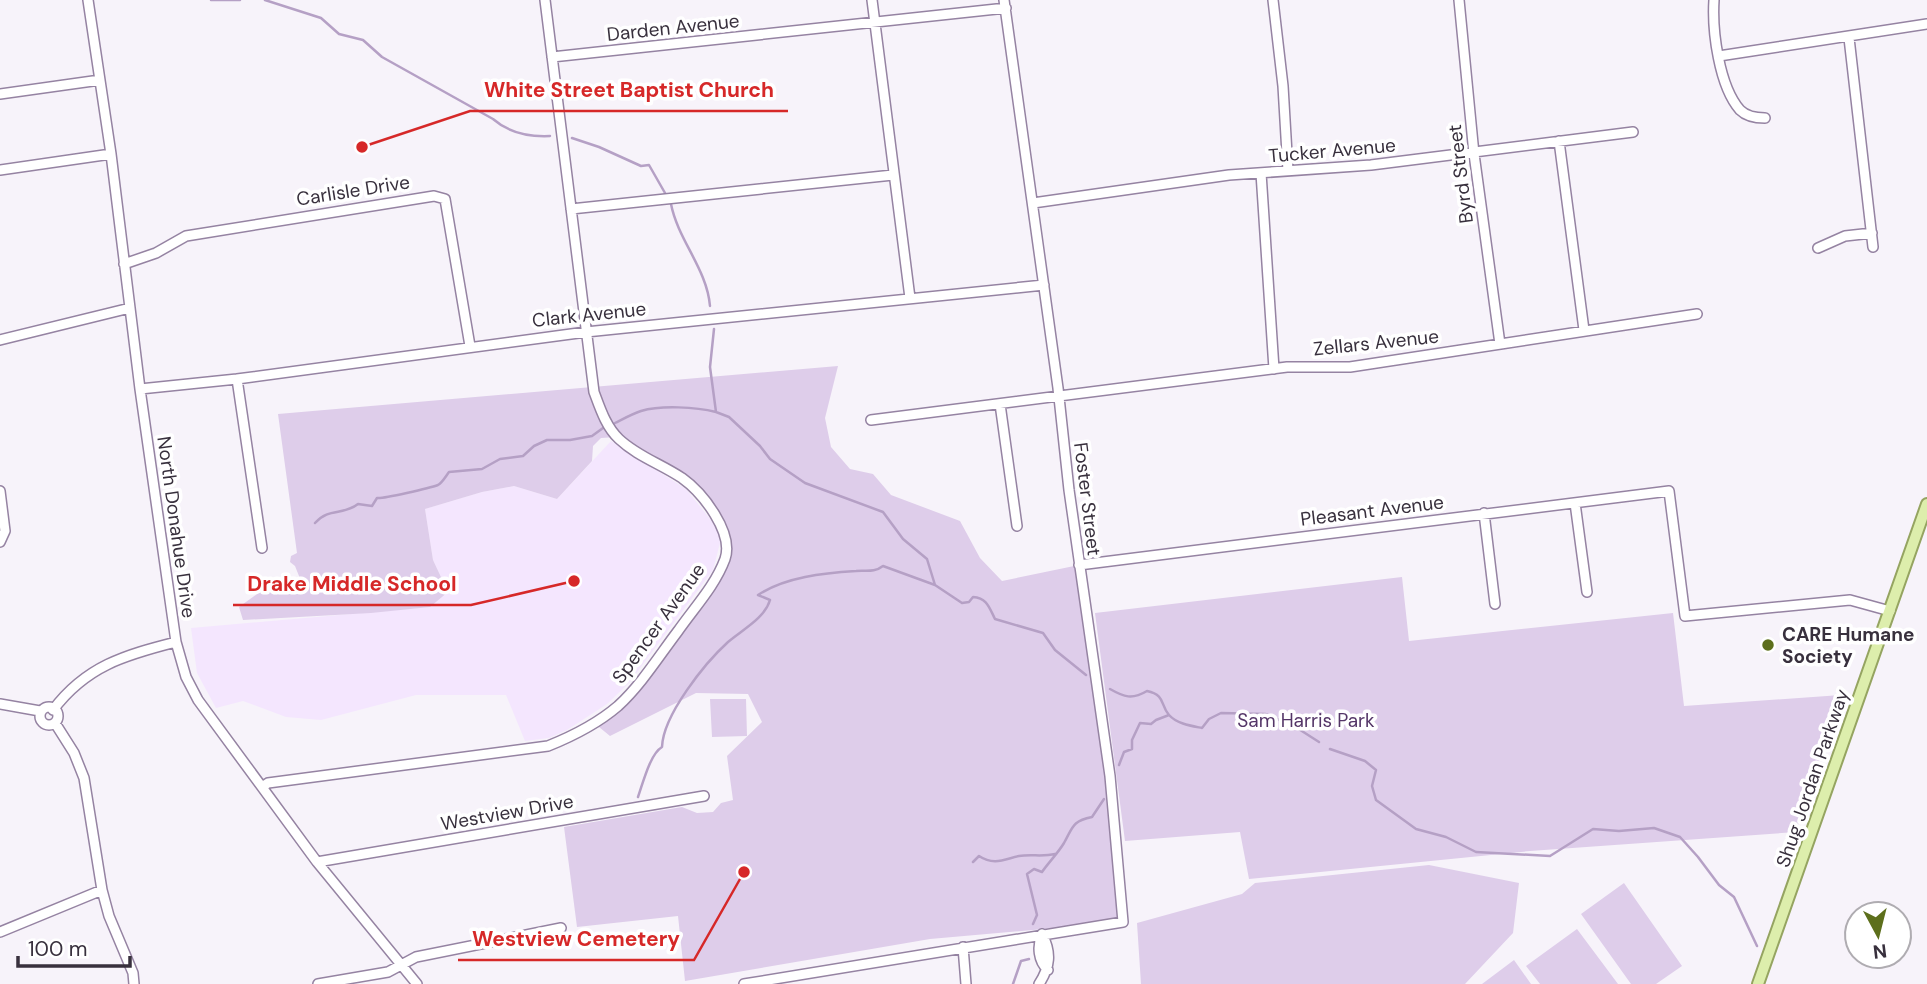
<svg xmlns="http://www.w3.org/2000/svg" width="1927" height="984" font-family="'DM Sans',sans-serif">
  <style>
    .built { fill: #f4e6fe }
    .green { fill: #decdea }
    .lines { fill: none; stroke-linecap: round; stroke-linejoin: round }
    .stream { stroke: #b5a0c5; stroke-width: 2.5 }
    .minor-casing { stroke: #9583a2; stroke-width: 12 }
    .major-casing { stroke: #95a461; stroke-width: 14 }
    .minor { stroke: #fff; stroke-width: 9 }
    .major { stroke: #ddeeac; stroke-width: 10 }
    .poi-dot { fill: #5d6f1c; stroke: #fff; stroke-width: 2.5 }
    .labels { text-anchor: middle; stroke-width: 7; stroke-linejoin: round; paint-order: stroke }
    .street-label { font-size: 19px; fill: #38303d; stroke: #fff }
    .poi-label { font-size: 19px; font-weight: bold; fill: #38303d; stroke: #fff; text-anchor: start }
    .park-label { font-size: 19px; fill: #543567; stroke: #fff }
    .leader { fill: none; stroke: #d62828; stroke-width: 2.5 }
    .callout-dot { fill: #d62828; stroke: #fff; stroke-width: 2.5 }
    .callout-label { font-size: 21px; text-anchor: middle; font-weight: bold; fill: #d62828; stroke: #fff; stroke-width: 7; stroke-linejoin: round; paint-order: stroke }
  </style>
  <rect width="100%" height="100%" fill="#f7f3fa"/>
  <path class="built" d="M611,441L686,489L711,520L719,534L720,543L713,570L629,683L607,704L567,730L549,738L525,741L506,695H416L321,720L286,717L243,701L216,708L197,673L191,628L430,607L448,592L433,560L425,509L482,492L514,486L557,499Z"/>
  <path class="green" d="M838,366L825,418L831,447L850,469L873,474L891,495L960,521L980,558L1002,581L1079,565L1092,649L1123,922L930,939L685,981L678,916L577,927L564,827L682,807L697,813L713,812L721,803L733,800L727,756L762,722L748,694L696,693L610,736L599,727L714,581L726,557L724,530L685,480L617,437L601,438L593,446L592,461L557,499L514,486L482,492L425,509L433,560L448,592L430,607L371,613L243,620L239,607L267,587H295L301,581L295,566L290,562L291,556L297,553L278,414Z
    M1402,577L1409,641L1673,613L1684,706L1841,695L1796,832L1530,851L1249,879L1240,832L1125,841L1095,613Z
    M710,699H746L747,736L712,737Z
    M1429,865L1519,883L1513,933L1465,984H1141L1137,923L1242,894L1255,883Z
    M1624,883L1682,966L1656,984H1631L1581,914Z
    M1577,929L1618,984H1540L1526,966Z
    M1514,960L1531,984H1482Z"/>
  <g class="lines">
    <path class="stream" d="M211,0H240
      M265,0L321,18L339,34L363,40L382,57L493,119C509,133 529,137 550,136
      M572,138L599,147L641,166L649,165L665,193
      M671,204C678,240 707,269 710,306
      M714,329L710,367L716,412L729,417L760,446L770,459L805,483L883,512L903,539L927,559L935,585
      M615,423C623,419 632,414 641,411C661,405 696,407 716,412
      M315,523C329,507 343,516 358,504L372,506L377,498C383,499 430,488 438,485C442,483 446,476 449,472L482,469L500,459L523,456L534,446L547,440H570L592,436L603,428
      M1110,689C1124,697 1132,700 1147,691C1166,695 1160,705 1169,715C1177,724 1192,726 1202,728L1209,719L1221,713L1265,714L1294,726L1319,742
      M1330,749L1365,761L1376,770L1372,786L1376,800L1416,829L1446,837L1476,852L1550,856L1593,829L1619,831L1654,828L1680,837L1698,857L1719,885L1734,897L1757,946
      M1119,765L1124,752L1132,749V740L1140,723L1151,724L1156,720L1169,715
      M638,797C643,783 650,754 662,747C663,715 705,663 728,642C742,630 765,618 770,600L758,595C785,577 824,573 856,571C866,570 874,573 883,566L935,585L962,603L969,602L973,597C987,598 989,607 995,619L1043,633L1055,650L1086,675
      M973,862L979,856C994,866 1005,859 1019,856C1031,854 1043,857 1055,854
      M1033,924L1037,915L1027,874L1034,869L1042,872C1049,862 1058,853 1064,843C1073,827 1072,821 1092,817L1104,799
      M1013,984L1021,961L1029,959"/>
    <g class="minor-casing">
      <path id="minor" d="M88,0L111,154L140,389L176,642L186,677L198,700L317,862L417,984
        M872,0L910,298
        M1273,0L1283,86L1288,171
        M1459,0L1474,154L1500,344
        M1714,0C1712,31 1719,86 1740,110C1747,117 1756,118 1765,118
        M1849,38L1873,247
        M1719,56L1927,24
        M552,57L1006,8
        M0,94L100,80
        M1559,141L1584,330
        M0,170L111,154
        M1261,173L1274,369
        M1033,203L1229,175L1371,165L1633,132
        M571,209L893,175
        M1818,248L1845,236L1872,233
        M124,264L156,253L186,236L434,196L445,199L470,346
        M0,340L130,308
        M237,379L262,548
        M140,389L237,379L586,332L1044,285
        M1000,404L1017,526
        M871,420L1287,367H1350L1697,314
        M0,491L5,531L0,542
        M1575,503L1587,592
        M1484,513L1495,604
        M1079,565L1669,491L1685,616L1850,600L1890,611
        M0,704L40,711
        M40 716a9 9 0 1 1 18 0a9 9 0 1 1-18 0Z
        M53,710C86,666 125,655 176,642
        M55,723L74,753L84,778L102,890L109,916L133,973L134,984
        M262,787L268,783L548,746C573,736 597,724 618,706C641,685 659,656 678,631C694,608 715,586 725,559C734,533 703,493 682,478C661,464 637,456 619,439C606,427 600,408 594,392L545,0
        M317,862L704,796
        M0,932L102,890
        M1042,934C1037,946 1038,961 1048,970
        M963,947L966,984
        M318,984L388,972L416,957L561,928
        M744,984L1123,922L1110,776L1069,490L1058,388L1004,0
        M1039,984C1050,967 1052,953 1042,934"/>
    </g>
    <g class="major-casing">
      <path id="major" d="M1758,984L1927,504"/>
    </g>
    <use href="#minor" class="minor"/>
    <use href="#major" class="major"/>
  </g>
  <circle class="poi-dot" cx="1768" cy="645" r="7"/>
  <g class="labels">
    <g class="street-label">
      <text transform="translate(673 27) rotate(-6)" y="7">Darden Avenue</text>
      <text transform="translate(1332 150) rotate(-5)" y="7">Tucker Avenue</text>
      <text transform="translate(1460 174) rotate(-97)" y="7">Byrd Street</text>
      <text transform="translate(353 190) rotate(-9)" y="7">Carlisle Drive</text>
      <text transform="translate(589 314) rotate(-6)" y="7">Clark Avenue</text>
      <text transform="translate(1376 342) rotate(-6)" y="7">Zellars Avenue</text>
      <text transform="translate(1088 499) rotate(83)" y="7">Foster Street</text>
      <text transform="translate(1372 510) rotate(-7)" y="7">Pleasant Avenue</text>
      <text transform="translate(177 527) rotate(82)" y="7">North Donahue Drive</text>
      <text transform="translate(658 623) rotate(-54)" y="7">Spencer Avenue</text>
      <text transform="translate(1812 778) rotate(-71)" y="7">Shug Jordan Parkway</text>
      <text transform="translate(507 812) rotate(-10)" y="7">Westview Drive</text>
    </g>
    <g class="poi-label">
      <text x="1782" y="641">CARE Humane<tspan x="1782" dy="22">Society</tspan></text>
    </g>
    <g class="park-label">
      <text x="1306" y="727">Sam Harris Park</text>
    </g>
  </g>
  <path class="leader" d="M362 147L470 111H788M574 581L471 605H233M744 872L694 960H458"/>
  <g class="callout-dot">
    <circle cx="362" cy="147" r="7"/>
    <circle cx="574" cy="581" r="7"/>
    <circle cx="744" cy="872" r="7"/>
  </g>
  <g class="callout-label">
    <text x="629" y="97">White Street Baptist Church</text>
    <text x="352" y="591">Drake Middle School</text>
    <text x="576" y="946">Westview Cemetery</text>
  </g>
  <g transform="translate(1878 935) rotate(173)"><circle r="33" fill="#ffffff" stroke="#afacb1" stroke-width="2"/>
  <path d="M0-5L12 26L0 18L-12 26Z" fill="#5d6f1c"/>
  <text y="-10" font-size="19" font-weight="bold" text-anchor="middle" fill="#38303d">N</text>
  </g>
  <path d="M18 956v10h112v-10" fill="none" stroke="#38303d" stroke-width="3.5"/>
  <text x="28" y="956" font-size="21" fill="#38303d" stroke="#ffffff" stroke-width="5" paint-order="stroke">100 m</text>
</svg>
